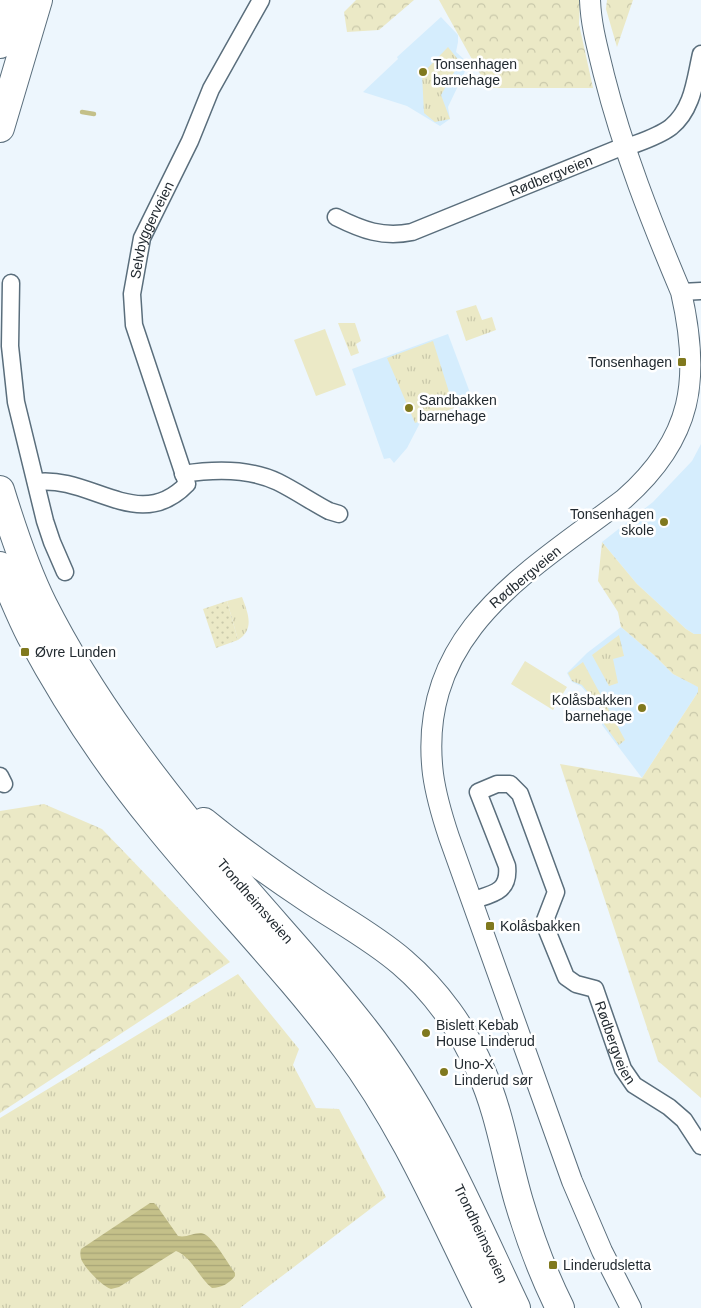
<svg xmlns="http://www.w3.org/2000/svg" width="701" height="1308" font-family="Helvetica,sans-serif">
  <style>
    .built { fill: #d5edfd }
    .grass { fill: url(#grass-dots) }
    .forest { fill: url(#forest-crowns) }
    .park { fill: url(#park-tufts) }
    .pitch { fill: #ebe9c6 }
    .water { fill: url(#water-rules) }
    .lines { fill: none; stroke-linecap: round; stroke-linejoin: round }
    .stream { stroke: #c4c089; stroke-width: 4.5 }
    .minor-casing { stroke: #5a6e7c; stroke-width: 19 }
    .tertiary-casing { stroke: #5a6e7c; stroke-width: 22 }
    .trunk-casing { stroke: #5a6e7c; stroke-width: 30 }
    .minor { stroke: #fff; stroke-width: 16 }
    .tertiary { stroke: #fff; stroke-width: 20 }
    .trunk { stroke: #fff; stroke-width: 28 }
    .poi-dot { fill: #80791e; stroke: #fff; stroke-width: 2 }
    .labels { text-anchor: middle; stroke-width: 5; stroke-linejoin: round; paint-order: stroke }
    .poi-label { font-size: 14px; fill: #222a30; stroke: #fff; text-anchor: start }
    .street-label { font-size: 14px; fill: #222a30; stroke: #fff }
  </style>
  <defs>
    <pattern id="grass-dots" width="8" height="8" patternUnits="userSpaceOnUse" patternTransform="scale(1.25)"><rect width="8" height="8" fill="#ebe9c6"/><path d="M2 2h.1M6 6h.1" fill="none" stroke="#c9c8aa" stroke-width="1.8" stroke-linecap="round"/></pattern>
    <pattern id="forest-crowns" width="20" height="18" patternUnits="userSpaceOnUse" patternTransform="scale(1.25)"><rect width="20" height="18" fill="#ebe9c6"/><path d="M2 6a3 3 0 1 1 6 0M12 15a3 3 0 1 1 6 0" fill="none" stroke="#c9c8aa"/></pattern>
    <pattern id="park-tufts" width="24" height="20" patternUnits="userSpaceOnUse" patternTransform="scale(1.25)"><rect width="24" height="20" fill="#ebe9c6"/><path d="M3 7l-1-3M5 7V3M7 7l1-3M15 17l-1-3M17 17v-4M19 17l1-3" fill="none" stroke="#c9c8aa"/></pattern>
    <pattern id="water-rules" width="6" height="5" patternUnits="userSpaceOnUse" patternTransform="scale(1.25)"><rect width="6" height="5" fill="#c4c089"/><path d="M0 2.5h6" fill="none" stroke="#a8a577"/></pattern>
  </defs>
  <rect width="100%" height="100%" fill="#edf6fd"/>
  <path class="built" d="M441,17L458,35V42L456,52L466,61L467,67L448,107L450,119L440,126L407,106L363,92L398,59L397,57Z
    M448,334L472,398L421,421L407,448L394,463L390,458L384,459L352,369Z
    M701,444V634H694L686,629L637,584L602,542L653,502L692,461Z
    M621,627L654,655L673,674L699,687L698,692L642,778L602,725V714L594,701L581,686L572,682L567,673L587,653Z"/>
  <path class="grass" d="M227,601L238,640L216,648L203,609Z"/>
  <path class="forest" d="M356,0H414L379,30L347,32L344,12Z
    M439,0H580L579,24L593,88H488Z
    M607,0H633L617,47L606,9Z
    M602,542L637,584L686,629L694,634H701V1098L658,1061L560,764L642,778L698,692V687L673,674L654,655L621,627L618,612L598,581Z
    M44,804L102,829L230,962L0,1113V811Z"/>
  <path class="park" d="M448,47L460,62L441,95L450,119L435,122L424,113L422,74Z
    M476,305L482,320L492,317L496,330L466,341L456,311Z
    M338,323H355L361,341L356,344L359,353L351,356Z
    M433,341L454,408L415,423L387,358Z
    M242,597C248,613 255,629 238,640L227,601Z
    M619,635L624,656L613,659L618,683L609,686L592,655Z
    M583,662L625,740L619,745L604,724L603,714L595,701L582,685L572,681L568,673Z
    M238,974L299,1049L293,1065L316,1108L339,1109L386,1197L240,1308H0V1118Z"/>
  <path class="pitch" d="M325,329L346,385L316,396L294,340Z
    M525,661L567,687L553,710L511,684Z"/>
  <path class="water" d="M150,1203H154L157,1206L178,1236C186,1238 193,1233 201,1233C212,1234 228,1264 235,1273V1276C230,1283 221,1288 212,1288C199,1278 192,1257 176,1251L119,1287L111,1289C102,1286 86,1269 82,1261C80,1257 80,1252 81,1249Z"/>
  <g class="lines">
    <path class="stream" d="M82,112L94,114"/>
    <g class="minor-casing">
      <g id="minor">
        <path d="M625,148C640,142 658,137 671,127C693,109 695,80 701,54"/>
        <path id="s1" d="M336,217C362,230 383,238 412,232L624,146"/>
        <path d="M11,283L10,346L16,402L45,521L52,542L65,572"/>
        <path d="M681,292L701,291"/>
        <path d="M183,474C215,469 249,468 278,482C296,491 312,502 329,511L339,514"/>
        <path id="s2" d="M36,482C91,475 139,534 187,484L134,325L132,294L142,238L190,141L211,89L261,0"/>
        <path d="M0,776L4,784"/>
        <path id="s3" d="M471,901C491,894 510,893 507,866L478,792L497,784H510L520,794L556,892L544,923L566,977L576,984L595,989L623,1069L634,1085L669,1107L684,1120L701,1146"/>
      </g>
    </g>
    <g class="tertiary-casing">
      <path id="tertiary" d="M590,0C591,26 598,50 604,75C623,150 651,221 681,292C701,379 693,438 624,499C528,572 416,633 433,774C436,796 442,816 449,837L572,1181L602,1251L631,1308"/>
    </g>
    <g class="trunk-casing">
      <g id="trunk">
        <path d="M0,44L13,0"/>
        <path d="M0,128L38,0"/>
        <path id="s4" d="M0,490C12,529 25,569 43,605C91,700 156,784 224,865C270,920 320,972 364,1029C429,1112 471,1213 516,1308"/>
        <path d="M0,566C10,589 19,613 31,636C66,701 108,765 155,822C217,899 287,969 346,1048C406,1128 444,1220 488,1308"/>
        <path d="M204,822C237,849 272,874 308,898C339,919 373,937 402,962C436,991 464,1030 481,1071C500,1113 506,1158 519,1202C530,1239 543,1274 560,1308"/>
      </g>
    </g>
    <use href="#minor" class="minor"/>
    <use href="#tertiary" class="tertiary"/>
    <use href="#trunk" class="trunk"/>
  </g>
  <g class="poi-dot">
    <circle cx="423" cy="72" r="5"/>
    <rect x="677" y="357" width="10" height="10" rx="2.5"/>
    <circle cx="409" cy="408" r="5"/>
    <circle cx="664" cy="522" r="5"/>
    <rect x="20" y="647" width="10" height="10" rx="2.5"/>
    <circle cx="642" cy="708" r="5"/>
    <rect x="485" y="921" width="10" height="10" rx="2.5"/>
    <circle cx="426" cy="1033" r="5"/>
    <circle cx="444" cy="1072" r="5"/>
    <rect x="548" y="1260" width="10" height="10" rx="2.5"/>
  </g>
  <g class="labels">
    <g class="poi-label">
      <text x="433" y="69">Tonsenhagen<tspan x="433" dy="16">barnehage</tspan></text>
      <text x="672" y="367" text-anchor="end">Tonsenhagen</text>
      <text x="419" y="405">Sandbakken<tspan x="419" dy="16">barnehage</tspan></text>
      <text x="654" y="519" text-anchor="end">Tonsenhagen<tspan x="654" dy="16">skole</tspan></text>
      <text x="35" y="657">Øvre Lunden</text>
      <text x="632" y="705" text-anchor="end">Kolåsbakken<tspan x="632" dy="16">barnehage</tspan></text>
      <text x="500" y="931">Kolåsbakken</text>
      <text x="436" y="1030">Bislett Kebab<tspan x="436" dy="16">House Linderud</tspan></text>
      <text x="454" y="1069">Uno-X<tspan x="454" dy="16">Linderud sør</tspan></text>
      <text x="563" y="1270">Linderudsletta</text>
    </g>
    <g class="street-label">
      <text dy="5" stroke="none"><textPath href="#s1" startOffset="229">Rødbergveien</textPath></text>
      <text dy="5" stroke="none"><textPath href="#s2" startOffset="426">Selvbyggerveien</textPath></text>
      <text transform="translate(525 577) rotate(-40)" y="5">Rødbergveien</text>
      <text dy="5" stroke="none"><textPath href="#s4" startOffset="488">Trondheimsveien</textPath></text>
      <text dy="5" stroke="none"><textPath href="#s3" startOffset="469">Rødbergveien</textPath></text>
      <text dy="5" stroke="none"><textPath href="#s4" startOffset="892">Trondheimsveien</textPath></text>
    </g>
  </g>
</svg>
